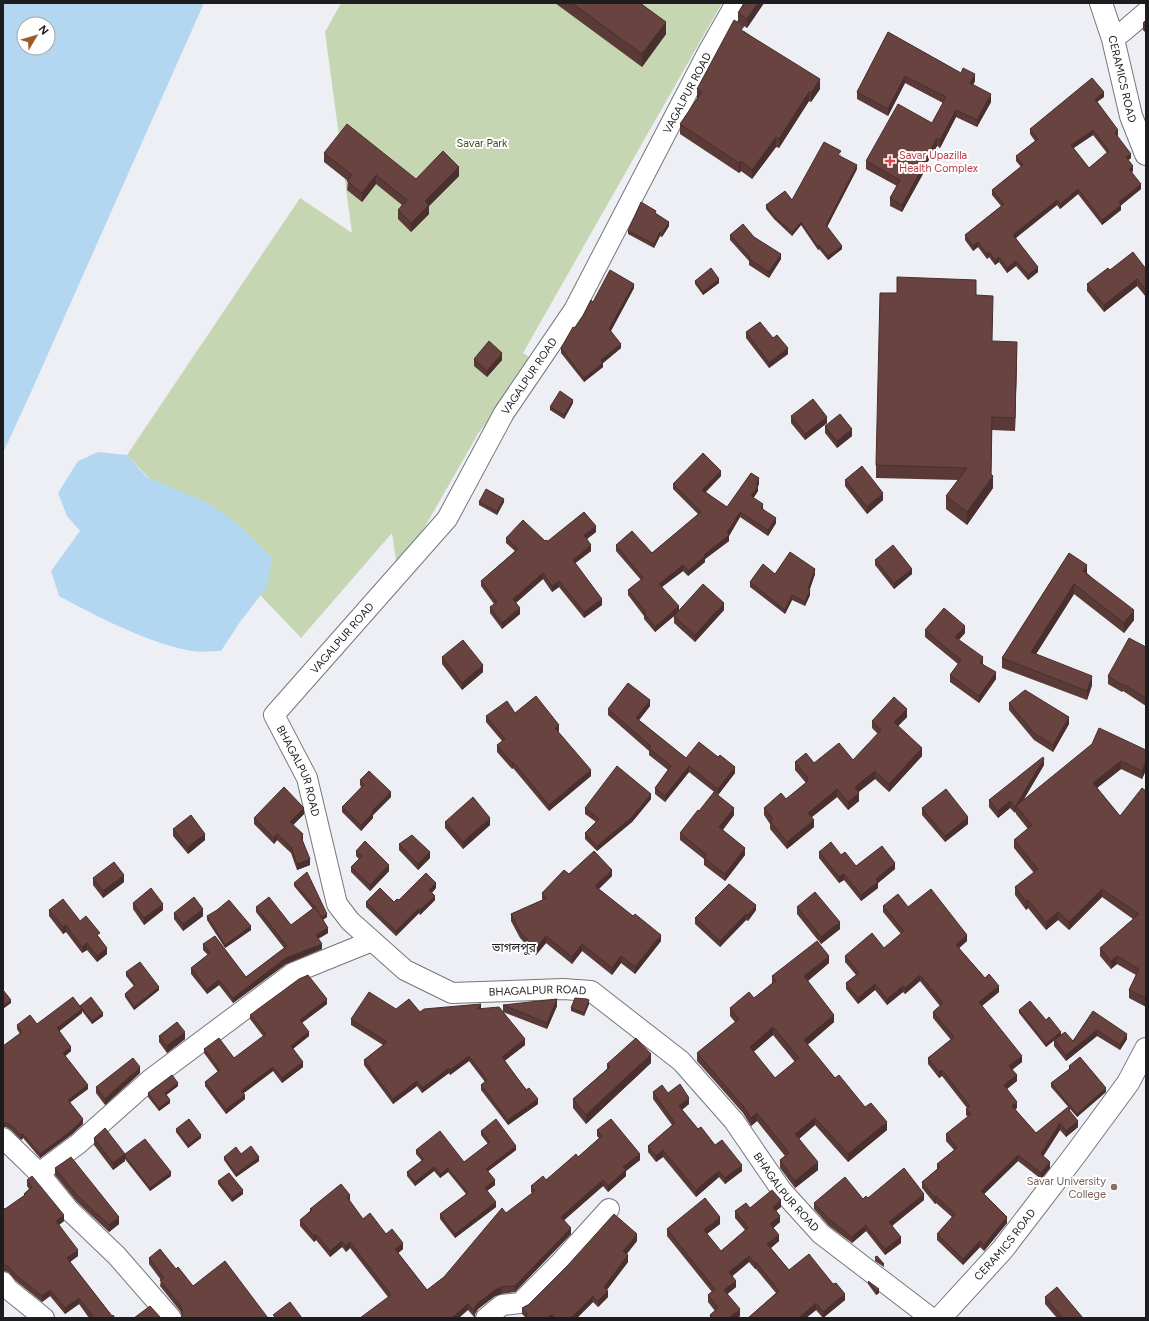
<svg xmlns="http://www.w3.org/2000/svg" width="1149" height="1321" font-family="Figtree,'Noto Sans Bengali',sans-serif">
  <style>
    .green { fill: #c6d6b3 }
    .water { fill: #b4d7f1; fill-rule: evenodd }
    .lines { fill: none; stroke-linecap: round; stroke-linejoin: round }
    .street-casing { stroke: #75777c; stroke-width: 22 }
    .secondary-casing { stroke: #75777c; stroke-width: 24 }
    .street { stroke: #fff; stroke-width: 20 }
    .secondary { stroke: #fff; stroke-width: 22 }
    .wall { fill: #593a37; fill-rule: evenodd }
    .shaded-wall { fill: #492f2d }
    .building { fill: #684340; stroke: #492f2d; fill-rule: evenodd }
    .health-dot { fill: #e0444e; stroke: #fff; stroke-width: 1.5 }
    .education-dot { fill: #8d6e63; stroke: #fff; stroke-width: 1.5 }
    .labels { text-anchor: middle; stroke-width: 4; stroke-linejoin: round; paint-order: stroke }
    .street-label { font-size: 11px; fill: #1d1d20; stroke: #fff }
    .park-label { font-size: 11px; fill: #3b4f19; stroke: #fff }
    .health-label { font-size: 11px; fill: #be3a42; stroke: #fff; text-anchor: start }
    .education-label { font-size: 11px; fill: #785e54; stroke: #fff; text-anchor: end }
    .neighbourhood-label { font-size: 12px; fill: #1d1d20; stroke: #fff }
  </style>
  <rect width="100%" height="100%" fill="#edeff5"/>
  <path class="green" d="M341,3H722L523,353L538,363L479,432L398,574L392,533L301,638L127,455L300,198L352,233L325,32Z"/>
  <path class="water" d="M3,3H204L32,390L3,453ZM24,24H48V48H24Z
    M98,452L127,455L147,477L208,503L239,525L272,558L267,587L240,622L221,651C211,651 198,653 187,650C144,641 98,617 59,596L51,571L80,531L67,516L58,493L78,461Z"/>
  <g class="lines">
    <g class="street-casing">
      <g id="street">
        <path id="s1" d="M736,3L707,54L574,310L504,413L447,519L274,715L307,778L337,904L350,921L405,970L452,993L563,989L591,991L681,1061L734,1121L782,1191L821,1234L931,1318"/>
        <path d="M1113,39L1125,30L1146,12"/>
        <path d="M3,1138L39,1173L78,1144L151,1079L293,973L372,941"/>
        <path d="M39,1173L69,1210L117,1256L171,1318"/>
        <path d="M3,1282L8,1289L44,1318"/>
        <path d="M486,1318L502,1305L520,1303L560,1263L609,1209"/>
      </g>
    </g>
    <g class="secondary-casing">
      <g id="secondary">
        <path id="s2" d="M1101,3L1113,39L1131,116L1146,154"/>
        <path id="s3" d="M940,1318L1003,1249L1075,1155L1128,1083L1146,1049"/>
      </g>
    </g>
    <use href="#street" class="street"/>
    <use href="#secondary" class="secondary"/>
  </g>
  <path class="wall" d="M555,3H640L666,34L642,67Z
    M744,3H764L747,28L738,22V13Z
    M1146,20V33L1143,30V23Z
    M744,31L820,89L811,102L809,101L779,148L776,147L752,179L741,171L739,173L680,134V124L697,98V89Z
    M888,32L975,81L973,85L991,102L977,127L956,117L940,148L937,146L924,168V172L902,212L890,206V198L897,186L866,169V161L932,123L943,103L905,83L888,116L857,99V92Z
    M1146,40V49L1145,48V41Z
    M1104,97L1097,102L1118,135L1117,136L1131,158L1128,160L1133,171L1132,172L1141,189L1121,205V210L1102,225L1078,194L1060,209L1057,205L1016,238L1038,272L1028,280L1016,266L1007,273L999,262L995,265L989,257L987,259L978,247L973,251L965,240V235L1001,206L992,195V190L1021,167L1016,161V156L1035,141L1030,134V129ZM1093,135L1107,153L1089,168L1073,148Z
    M324,153L416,179L459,176L429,206V214L411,232L398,219V210L402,205L376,184L362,202L347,190L348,181L324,162Z
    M841,154L840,156L857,169L827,227L842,249L828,260L819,249L818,250L801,225L792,236L774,219L766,209V205L792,200Z
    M656,214L669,226L662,237L660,236L654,248L628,234V231Z
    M730,235L754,237L781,259L769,278L749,265V261L730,240Z
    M1146,269V297L1137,286L1104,312L1087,291V284L1110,270Z
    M695,281L719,283L703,295L695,284Z
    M634,288L611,331L621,348L603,363V367L584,382L561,353V348L593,302Z
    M976,295L992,341L1017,355L1015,431L992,430L991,474L993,488L967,525L946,509V496L958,480L876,478V465Z
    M746,332L773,338L788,354L769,368L746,338Z
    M474,359L502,360L487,377L474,366Z
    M573,403L564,419L550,410V407Z
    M791,416L827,423L805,440L791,423Z
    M825,426L852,436L837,448L825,433Z
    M721,476L706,492L727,507L759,484L758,486V491L753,498L776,523L768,536L740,517L729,536V541L705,559V562L688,576L683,571L662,587L679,611L724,610L695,642L674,623V616L675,615L655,632L644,619V616L628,595V590L641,580L616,551V545L652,553L698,514L673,489V484Z
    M845,480L883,500L867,514L845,486Z
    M479,502H504L497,515L479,505Z
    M596,532L587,539L591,551L575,563L602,605L584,618L559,587L552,592L543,579L516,603L520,614L502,629L490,613V607L494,604L481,586V581L515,551L506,543V538L548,541Z
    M1069,553L1087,573L1134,620L1124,633L1074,594L1036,654L1092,685L1087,700L1002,668V658Z
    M875,560L912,574L894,589L875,565Z
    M775,574H815L810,589V595L805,606L792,600L785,614L750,587V582Z
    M925,630L965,633L959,640L983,664L996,679L979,703L950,682V675L958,664L925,637Z
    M1146,647V706L1123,691L1122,692L1108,684V676Z
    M442,657L483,672L462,690L442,664Z
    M1009,703L1069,724L1053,752L1034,740L1009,710Z
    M650,706L639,720L686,758L735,773L718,795L689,772L665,802L655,794V788L668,770L649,755V751L608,715V709Z
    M515,713L559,731L558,732L591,776L549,811L513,768L512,769L497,752V745L502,741L486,722V716Z
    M907,717L898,726L922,756L889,792L875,779L858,792L859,801L848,810L837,797L812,817L814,827L787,849L770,829V824L764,815V808L786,799L806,783L795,770V762L814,763L853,760L878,734L872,728V721Z
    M1146,750V770L1142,779L1121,769L1097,788L1120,816L1146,791V1007L1129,998V990L1136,975L1117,964L1111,969L1100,956V948L1133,919L1102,897L1069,930L1058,920L1046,930L1028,908L1026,910L1015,895V887L1034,873L1014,848V840L1028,829L1016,814V812L1015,813L1010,808L998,818L989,807V800L1044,765L1024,799Z
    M360,780L391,797L373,815V818L361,831L342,812V807L361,787L360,785Z
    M651,799L632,822L597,851L585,839V833L596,822L585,814V808Z
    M922,808L968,824L945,842L922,815Z
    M699,811L734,815L723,830L745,855L725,881L704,865V859L680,840V833Z
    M304,814L293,825L303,840V841L310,865L297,870L291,853L277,840L274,844L254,824V818Z
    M445,822L490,825L463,849L445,828Z
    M173,829L205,840L188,854L173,836Z
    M399,844L430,858L418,870L399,850Z
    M356,851L389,871L370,891L351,872V867L359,859L356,856Z
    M819,852L841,855L856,866L895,869L878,883V888L861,901L844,880L839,883L819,858Z
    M569,874L612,876L599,889L661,941L635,974L621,963L612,975L582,951L572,964L546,943L536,955L520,938L511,921V914L543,900L542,899V893Z
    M93,878L124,882L103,898L93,885Z
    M294,883L327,917L323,920L328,933L318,939L322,949L286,964L233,1003L219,985L207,994L191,974V968L208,955L203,950V944L246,977L284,948L256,912V907L291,925L313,909L294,886Z
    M436,888L432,893L435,900L420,915L419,913L396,936L366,907V902H394Z
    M133,903L163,910L144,925L133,909Z
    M883,906L908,907L967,941L959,948L985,978L999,992L982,1006L1022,1062L1012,1070L1017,1081L1007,1089L1017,1108L1015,1109L1036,1133L1070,1111L1078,1127L1066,1137L1060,1130L1043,1156L1050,1168L1041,1179L1018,1161L984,1194L1007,1223L984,1251L980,1247L963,1265L937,1240V1234L952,1217L936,1203L935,1204L922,1188V1182L937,1169V1164L954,1150L946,1141V1134L968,1117L966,1115V1109L967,1108L942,1076L939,1078L928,1064V1058L951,1040L933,1018V1012L940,1006L920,981L905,994L903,992L887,1005L875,990L858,1004L846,989V983L856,975L845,962V956L884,948L901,934L883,912Z
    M797,907L840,929L821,944L797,914Z
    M49,910L80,921L100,938L107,954L97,962L87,950L82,953L66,932L63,934L49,916Z
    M756,910L748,921L746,920L720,947L695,924V918Z
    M174,913L203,916L183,931L174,919Z
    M207,916L251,930L225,948L207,920Z
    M829,963L808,981L834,1022L807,1045L835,1078L865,1107L887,1130L848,1162L815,1125L799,1139L818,1170L795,1188L780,1168V1160L785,1156L757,1121L751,1126L743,1113L697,1061V1053L735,1022L730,1016V1008L754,998L772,983V976ZM773,1035L795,1062L775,1078L753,1052Z
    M126,972L159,990L134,1010L125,997V994L134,986L126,976Z
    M327,1004L302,1023L309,1036L293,1049L303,1067L282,1083L273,1071L244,1093L245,1099L226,1114L205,1086V1082L218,1072L204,1053V1049L234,1058L263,1036L250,1019V1015Z
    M589,1004L584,1016L571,1011V1008Z
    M503,1005L557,1006L547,1029L503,1012L525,1045L504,1061L538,1104L508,1125L481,1090V1085L485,1082L469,1061L450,1075L449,1073L422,1093L417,1086L393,1104L364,1065V1060L383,1045L351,1025V1019L396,1009L420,1012L481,1009L503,1011Z
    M80,1006L103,1016L92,1024L82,1011V1013L59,1031L71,1051L65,1056L88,1089L70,1102L83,1124L71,1135L40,1158L23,1138L21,1140L11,1130L6,1127H3V1046L20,1034L17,1029V1025L37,1024L80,1007Z
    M1019,1010L1046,1020L1061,1035L1073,1041L1093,1011L1127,1039L1120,1050L1097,1036L1066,1061L1054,1046V1040L1046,1047L1019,1013Z
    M159,1036L185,1039L167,1053L159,1042Z
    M651,1063L586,1124L573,1108V1099L607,1069V1064Z
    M1069,1066L1106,1092L1077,1117L1051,1087V1083L1069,1069Z
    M140,1073L105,1105L96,1093V1087Z
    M178,1086L166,1095L170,1103L159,1111L148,1097V1093Z
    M653,1092L668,1093L689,1104L682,1110L698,1129L715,1145L742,1171L725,1184L719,1177L696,1197L663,1157L656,1162L648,1152V1146L672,1125L653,1099Z
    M176,1129L201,1138L188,1148L176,1132Z
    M597,1130L640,1160L626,1171V1176L608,1192L603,1186L564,1220L571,1234L515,1292L501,1294L495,1296L478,1309L475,1314V1318L468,1310L388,1297L350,1248L346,1252L342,1247L330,1257L316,1240L314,1242L300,1226V1220L310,1211V1209L350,1201L363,1219L386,1234L403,1249L398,1253L427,1290L444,1277L506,1213L532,1193L531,1192V1186L546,1180L578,1157L599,1138L597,1136Z
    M481,1131L516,1150L488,1171L495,1185L487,1191L496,1207L455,1238L440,1219V1214L466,1194L448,1172L440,1178L434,1171L415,1186L407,1176V1172L422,1161L416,1154V1150L464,1162L488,1144L481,1135Z
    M94,1138L125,1154L171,1176L150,1191L125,1159V1161L113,1170L94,1145Z
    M224,1157L259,1161L236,1177L224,1160Z
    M55,1168L119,1224L109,1232L77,1202L55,1175Z
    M27,1180L64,1221L59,1225L78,1256L70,1262L112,1316L115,1318H89L79,1304L65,1314L50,1296L42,1302L16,1281L8,1272L3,1271V1207L5,1209L24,1196V1194L29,1189L27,1186Z
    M218,1181L243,1194L232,1202L218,1184Z
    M868,1198L924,1200L892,1226L901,1243L885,1255L866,1231L852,1243L829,1226L814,1209V1203Z
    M781,1207L776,1211L780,1222L773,1228L779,1241L771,1248L789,1270L845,1300L823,1318L816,1310L806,1318H748L776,1293L756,1269H755L749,1262L732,1276L736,1287L727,1294L740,1316L737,1318H710V1315L715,1311L708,1302V1295L712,1292L667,1236V1229L720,1224L707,1234L721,1251L745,1230L735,1218V1211L750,1208Z
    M637,1241L627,1254L628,1262L607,1290L608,1297L598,1307L593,1302L577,1318H526L522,1314V1308Z
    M875,1257L884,1264V1267L875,1261Z
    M149,1258L176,1269L193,1286L182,1316L180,1311L160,1286L161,1280L149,1264Z
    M868,1281L879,1293L876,1295L868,1284Z
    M1045,1297L1083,1318H1057L1045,1304Z"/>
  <path class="shaded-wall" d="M758,3H764L747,28V19Z
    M666,22V34L642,67V54Z
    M975,74V81L970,90V83Z
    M905,76V83L888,116V109Z
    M820,79V89L811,102V93Z
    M809,92V101L779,148V139Z
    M1104,92V97L1095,103V99Z
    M991,94V102L977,127V120Z
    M956,110V117L940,148V140Z
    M1093,130V135L1071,150V145Z
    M1118,130V135L1115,138V133Z
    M776,137V147L752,179V170Z
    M937,138V146L924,168V172L902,212V205L923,164Z
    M1131,154V158L1126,162V157Z
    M741,161V171L739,173V163Z
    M857,165V169L826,229V225Z
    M1133,166V171L1129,174V169Z
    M459,167V176L429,206V214L411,232V223L425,201Z
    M376,175V184L362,202V193Z
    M1141,184V189L1119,207V202Z
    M1078,189V194L1060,209V204Z
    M1057,200V205L1013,240V235Z
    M1121,205V210L1102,225V220Z
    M669,222V226L662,237V234Z
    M801,222V225L792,236V232Z
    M660,232V236L654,248V244Z
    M978,242V247L973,251V246Z
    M819,245V249L818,250V247Z
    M842,246V249L828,260V256Z
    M989,252V257L987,259V254Z
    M781,254V259L769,278V272Z
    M999,257V262L995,265V260Z
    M1016,261V266L1007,273V268Z
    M1038,267V272L1028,280V275Z
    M719,279V283L703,295V292Z
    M1137,279V286L1104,312V305Z
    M634,284V288L609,334V329Z
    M1017,342V355L1015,431V418Z
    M621,344V348L603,363V367L584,382V378L601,360Z
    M788,348V354L769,368V363Z
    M502,353V360L487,377V371Z
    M573,400V403L564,419V415Z
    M827,417V423L805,440V434Z
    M992,417L991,479L993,476V488L967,525V512Z
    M852,429V436L837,448V441Z
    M721,471V476L702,495V490Z
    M759,478V484L758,486V491L751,502V496L756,484Z
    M883,493V500L867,514V507Z
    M504,499V502L497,515V511Z
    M763,504V509L761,513V508Z
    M740,512V517L729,536V541L705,559V562L688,576V571L704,555L727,533Z
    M776,518V523L768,536V530Z
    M596,526V532L584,541V535Z
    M591,545V551L573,565V560Z
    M683,565V571L659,589V584Z
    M1087,565V574L1083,571Z
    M815,569V574L808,594V589Z
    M912,569V574L894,589V583Z
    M543,573V579L513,605V599Z
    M559,581V587L552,592V586Z
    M1074,584V594L1031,662V652Z
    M810,590V595L805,606V602Z
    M792,595V600L785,614V610Z
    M602,599V605L584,618V612Z
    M724,603V610L695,642V635Z
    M679,606V612L655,632V627Z
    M520,608V614L502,629V623Z
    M1134,610V620L1124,633V623Z
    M965,626V633L955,644V637Z
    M983,657V664L980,669V663Z
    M483,665V672L462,690V683Z
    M996,672V679L979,703V696Z
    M1092,676V685L1087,700V691Z
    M650,700V706L636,724V718Z
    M907,709V717L894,730V722Z
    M1069,717V724L1053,752V745Z
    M559,725V731L555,734V728Z
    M922,748V756L889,792V784Z
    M1044,759V765L1018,809L1016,806L1015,813V807Z
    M1121,761V769L1093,791V783Z
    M513,762V768L512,769V763Z
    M1146,762V770L1142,779V771Z
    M689,766V772L665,802V796Z
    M735,767V773L718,795V789Z
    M591,770V776L549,811V805Z
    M875,771V779L855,795V787Z
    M837,789V797L808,820V813Z
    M391,792V797L373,815V818L361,831V825L372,811Z
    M859,793V801L848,810V802Z
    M651,794V799L632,822L597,851V846Z
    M1010,801V808L998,818V811Z
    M304,808V814L290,828V822Z
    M734,808V815L719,834V827Z
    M968,817V824L945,842V836Z
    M490,818V825L463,849V842Z
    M814,820V827L787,849V842Z
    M205,834V840L188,854V847Z
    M277,834V840L274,844V838Z
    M303,834V840L301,843V837Z
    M745,848V855L725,881V874Z
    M430,852V858L418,870V864Z
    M310,859V865L297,870V864Z
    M895,863V869L878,883V888L861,901V895L876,879Z
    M389,865V871L370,891V885Z
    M612,870V876L595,892V886Z
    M844,874V880L839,883V877Z
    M124,875V882L103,898V891Z
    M436,883V888L429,895V890Z
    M1102,889V897L1069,930V922Z
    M435,896V900L420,915V910Z
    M1028,900V908L1026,910V901Z
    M163,904V910L144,925V918Z
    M756,905V910L748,921V915Z
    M419,908V913L396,936V931Z
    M203,909V916L183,931V924Z
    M1058,912V920L1046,930V922Z
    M327,914V917L322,920V917Z
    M746,914V920L720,947V941Z
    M840,922V929L821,944V937Z
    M66,925V932L63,934V927Z
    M251,926V930L225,948V945Z
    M328,928V933L316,940V935Z
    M661,935V941L635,974V967Z
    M967,935V941L956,951V945Z
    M546,936V943L536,955V948Z
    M87,943V950L82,953V947Z
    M322,944V949L286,964L233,1003V998L286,958Z
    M582,944V951L572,964V957Z
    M107,948V954L97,962V956Z
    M621,956V963L612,975V968Z
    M829,956V963L804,984V976Z
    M1117,956V964L1111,969V961Z
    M920,975V981L905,994V988Z
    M219,980V985L207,994V989Z
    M875,984V990L858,1004V998Z
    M903,986V992L887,1005V999Z
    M999,986V992L979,1008V1002Z
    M159,987V990L134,1010V1007Z
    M327,999V1004L300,1024V1020Z
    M557,999V1006L547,1029V1023Z
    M11,1000V1003L3,1009V1006Z
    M589,1000V1004L584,1016V1013Z
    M481,1004V1010L477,1009Z
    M82,1009V1013L57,1033V1028Z
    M103,1013V1016L92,1024V1021Z
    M834,1015V1022L804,1048V1040Z
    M773,1027V1035L750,1055V1047Z
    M1097,1030V1036L1066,1061V1055Z
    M185,1032V1039L167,1053V1046Z
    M309,1032V1036L291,1050V1046Z
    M1061,1032V1035L1046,1047V1044Z
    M1127,1034V1039L1120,1050V1045Z
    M525,1039V1045L502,1063V1057Z
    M71,1047V1051L63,1058V1053Z
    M651,1054V1063L586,1124V1115Z
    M469,1056V1061L450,1075V1070Z
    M1022,1056V1062L1009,1072V1066Z
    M303,1062V1067L282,1083V1078Z
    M140,1067V1073L105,1105V1099Z
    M273,1067V1071L241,1095V1091Z
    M449,1068V1073L422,1093V1088Z
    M942,1070V1076L939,1078V1072Z
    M1017,1075V1081L1004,1091V1085Z
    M417,1081V1086L393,1104V1099Z
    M178,1083V1086L165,1096V1093Z
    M88,1085V1089L68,1104V1100Z
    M1106,1088V1092L1077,1117V1114Z
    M245,1095V1099L226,1114V1109Z
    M689,1098V1104L679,1112V1106Z
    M538,1099V1104L508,1125V1120Z
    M170,1100V1103L159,1111V1108Z
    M1017,1102V1108L1012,1112V1106Z
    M757,1113V1121L751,1126V1118Z
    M815,1118V1125L795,1142V1134Z
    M83,1119V1124L71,1135L40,1158V1154Z
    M1078,1121V1127L1066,1137V1131Z
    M887,1122V1130L848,1162V1154Z
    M1060,1123V1130L1041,1160V1154Z
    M23,1134V1138L21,1140V1135Z
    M201,1135V1138L188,1148V1145Z
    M516,1146V1150L486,1173V1169Z
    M663,1150V1157L656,1162V1156Z
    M125,1154V1161L113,1170V1163Z
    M640,1154V1160L626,1171V1176L608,1192V1186L623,1167Z
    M1018,1155V1161L981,1197V1191Z
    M259,1157V1161L236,1177V1174Z
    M818,1162V1170L795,1188V1181Z
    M1050,1162V1168L1041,1179V1173Z
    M742,1165V1171L725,1184V1178Z
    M434,1167V1171L415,1186V1182Z
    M448,1168V1172L440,1178V1174Z
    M719,1171V1177L696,1197V1190Z
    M171,1172V1176L150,1191V1188Z
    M495,1180V1185L485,1192V1188Z
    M603,1180V1186L561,1223V1217Z
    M243,1190V1194L232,1202V1198Z
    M924,1194V1200L889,1228V1222Z
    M350,1195V1202L347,1197Z
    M936,1196V1203L935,1204V1198Z
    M781,1200V1207L773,1213V1207Z
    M496,1202V1207L455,1238V1234Z
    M64,1215V1221L56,1227V1221Z
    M780,1216V1222L770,1231V1224Z
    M119,1217V1224L109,1232V1225Z
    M720,1217V1224L704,1236V1230Z
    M1007,1217V1223L984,1251V1245Z
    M866,1225V1231L852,1243V1237Z
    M571,1228V1234L515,1292V1286Z
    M316,1234V1240L314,1242V1236Z
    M637,1234V1241L623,1257V1251Z
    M779,1235V1241L767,1251V1244Z
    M901,1237V1243L885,1255V1249Z
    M342,1241V1247L330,1257V1251Z
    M980,1241V1247L963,1265V1259Z
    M350,1242V1248L346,1252V1246Z
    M403,1243V1249L395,1256V1249Z
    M78,1250V1256L67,1264V1258Z
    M628,1255V1262L604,1293V1287Z
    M749,1256V1262L729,1279V1272Z
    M756,1262V1269H755V1263Z
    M736,1281V1287L724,1297V1290Z
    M501,1287V1294L495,1296L478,1309L475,1314V1318V1307L478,1303L495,1290Z
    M879,1289V1293L876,1295V1291Z
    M50,1290V1296L42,1302V1296Z
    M608,1291V1297L598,1307V1301Z
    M845,1294V1300L823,1318V1312Z
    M593,1296V1302L577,1318H571Z
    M79,1298V1304L65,1314V1308Z
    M816,1303V1310L806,1318H799Z
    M468,1304V1310L459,1318H451Z
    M740,1309V1316L737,1318H729Z
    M552,1314V1318H547Z"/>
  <path class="building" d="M572,3H640L666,22L642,54Z
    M744,3H758L747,19L738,13Z
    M734,20L744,26L741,30L820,79L811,93L809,92L779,139L776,137L752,170L741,161L739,163L680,124L702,92L697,89Z
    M1146,20V26L1143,23Z
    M888,32L961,73L963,68L975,74L970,83L991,94L977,120L956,110L940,140L937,138L923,164L924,165L902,205L890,198L900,180L866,161L898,104L932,123L946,97L905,76L888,109L857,92Z
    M1092,78L1104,92L1095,99L1118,130L1115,133L1131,154L1126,157L1133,166L1129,169L1141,184L1119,202L1121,205L1102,220L1078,189L1060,204L1057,200L1013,235L1038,267L1028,275L1016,261L1007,268L999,257L995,260L989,252L987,254L978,242L973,246L965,235L1004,204L992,190L1023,165L1016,156L1038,139L1030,129ZM1093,130L1109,151L1089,168L1071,145Z
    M347,124L416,179L443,151L459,167L425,201L429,205L411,223L398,210L407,200L376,175L362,193L347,181L352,175L324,153Z
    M824,142L841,151L838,155L857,165L826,225L842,246L828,256L819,245L818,247L801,222L792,232L774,216L766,205L785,191L792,200Z
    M641,202L656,211L655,213L669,222L662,234L660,232L654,244L628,231Z
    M743,224L754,237L781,254L769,272L749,259L750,257L730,235Z
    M1133,252L1146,269V290L1137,279L1104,305L1087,284L1108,268L1110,270Z
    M711,268L719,279L703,292L695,281Z
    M610,270L634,284L609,329L621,344L601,360L603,363L584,378L561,348L573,327L575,328L583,316L591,300L593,302Z
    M897,277L976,280V295L993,296L992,341L1017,342L1015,418L992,417L991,474L993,476L967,512L946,496L967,468L876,465L880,293H897Z
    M760,322L773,338L777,335L788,348L769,363L746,332Z
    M489,341L502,353L487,371L474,359Z
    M560,391L573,400L564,415L550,407Z
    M813,399L827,417L805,434L791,416Z
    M840,414L852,429L837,441L825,426Z
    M703,453L721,471L702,490L727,507L751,473L759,478L756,484L758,486L751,496L763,504L761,508L776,518L768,530L740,512L727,533L729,535L704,555L705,556L688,571L683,565L659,584L679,606L655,627L644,613L646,612L628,590L643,578L616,545L632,531L652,553L701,512L673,484Z
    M862,466L883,493L867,507L845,480Z
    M486,489L504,499L497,511L479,502Z
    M584,512L596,526L584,535L591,545L573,560L602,599L584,612L559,581L552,586L543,573L513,599L520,608L502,623L490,607L497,602L481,581L518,549L506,538L523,520L545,541L546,540L548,541Z
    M893,545L912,569L894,583L875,560Z
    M790,552L815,569L808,589L810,590L805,602L792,595L785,610L750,582L763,564L775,574Z
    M1069,553L1087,565L1083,571L1134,610L1124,623L1074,584L1031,652L1092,676L1087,691L1002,658Z
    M703,584L724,603L695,635L674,616Z
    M944,608L965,626L955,637L983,657L980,663L996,672L979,696L950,675L961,660L925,630Z
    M1129,638L1146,647V698L1123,684L1122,685L1108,676Z
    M463,640L483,665L462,683L442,657Z
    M628,683L650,700L636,718L686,758L699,742L718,757L720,755L735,767L718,789L689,766L665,796L655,788L671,766L649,748L651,746L608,709Z
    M1025,690L1069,717L1053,745L1034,733L1009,703Z
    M536,696L559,725L555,728L591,770L549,805L513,762L512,763L497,745L505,739L486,716L507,701L515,713Z
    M894,697L907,709L894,722L922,748L889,784L875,771L855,787L859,793L848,802L837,789L808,813L814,820L787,842L770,821L773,819L764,808L781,793L786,799L808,781L807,780L808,778L795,762L806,753L814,763L839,743L853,760L881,730L872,721Z
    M1099,728L1146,750V762L1142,771L1121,761L1093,783L1120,816L1142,788L1146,791V998L1129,990L1139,969L1117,956L1111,961L1100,948L1139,914L1102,889L1069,922L1058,912L1046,922L1028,900L1026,901L1015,887L1038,869L1014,840L1032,825L1016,806L1092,744Z
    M1043,757L1044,759L1015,807L1010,801L998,811L989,800Z
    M617,766L651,794L632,817L597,846L585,833L599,819L585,808Z
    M369,771L391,792L372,811L373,813L361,825L342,807L364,785L360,780Z
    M284,787L304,808L290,822L303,834L301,837L310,859L297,864L291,847L277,834L274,838L254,818Z
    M946,789L968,817L945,836L922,808Z
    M714,792L734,808L719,827L745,848L725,874L704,858L707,855L680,833L698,810L699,811Z
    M473,797L490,818L463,842L445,822Z
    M191,815L205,834L188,847L173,829Z
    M412,835L430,852L418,864L399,844Z
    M365,841L389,865L370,885L351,867L362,856L356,851Z
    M831,842L841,855L845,852L856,866L882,846L895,863L876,879L878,882L861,895L844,874L839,877L819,852Z
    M594,851L612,870L595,886L633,916L635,914L661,935L635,967L621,956L612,968L582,944L572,957L546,936L536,948L520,932L511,914L547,898L542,893L564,870L569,874Z
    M114,862L124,875L103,891L93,878Z
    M307,872L327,914L322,917L318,912L315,907L294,883Z
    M426,873L436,883L429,890L435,896L420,910L419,908L396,931L366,902L380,888L394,902L397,899L399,900Z
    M729,884L756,905L748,915L746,914L720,941L695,918Z
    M151,888L163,904L144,918L133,903Z
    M931,889L967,935L956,945L985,978L989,974L999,986L979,1002L1022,1056L1009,1066L1017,1075L1004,1085L1017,1102L1012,1106L1036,1133L1068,1107L1070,1109L1069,1110L1078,1121L1066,1131L1060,1123L1041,1154L1050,1162L1041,1173L1018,1155L981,1191L1007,1217L984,1245L980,1241L963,1259L937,1234L955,1214L936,1196L935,1198L922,1182L940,1167L937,1164L957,1148L946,1134L971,1114L966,1109L970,1106L942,1070L939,1072L928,1058L954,1037L933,1012L943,1003L920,975L905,988L903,986L887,999L875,984L858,998L846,983L859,973L845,956L872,933L884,948L904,931L883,906L898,894L908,907Z
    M815,892L840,922L821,937L797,907Z
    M194,897L203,909L183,924L174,913Z
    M269,897L291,925L315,907L328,928L316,935L322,944L286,958L233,998L219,980L207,989L191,968L210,953L203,944L215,936L246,977L287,946L256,907Z
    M63,899L80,921L86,916L100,933L97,935L107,948L97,956L87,943L82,947L66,925L63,927L49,910Z
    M229,900L251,926L225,945L207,916L217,910Z
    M817,941L829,956L804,976L834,1015L804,1040L835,1078L839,1075L865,1107L871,1103L887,1122L848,1154L815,1118L795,1134L818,1162L795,1181L780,1160L789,1153L757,1113L751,1118L743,1106L697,1053L739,1019L730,1008L749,992L754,998L776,981L772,976ZM773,1027L799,1058L775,1078L750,1047Z
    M140,962L159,987L134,1007L125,994L135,985L126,972Z
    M308,975L327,999L300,1020L309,1032L291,1046L303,1062L282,1078L273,1067L241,1091L245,1095L226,1109L205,1082L220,1070L204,1049L219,1038L234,1058L266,1034L250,1015L299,979Z
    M3,990L11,1000L3,1006Z
    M369,992L396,1009L409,999L420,1012L424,1009L481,1004L477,1009L499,1007L525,1039L502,1057L526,1090L529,1088L538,1099L508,1120L481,1085L487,1080L469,1056L450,1070L449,1068L422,1088L417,1081L393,1099L364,1060L387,1042L351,1019Z
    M73,997L82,1009L57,1028L71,1047L63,1053L88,1085L68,1100L83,1119L71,1131L40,1154L23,1134L21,1135L11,1125L6,1123H3V1046L22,1032L17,1025L30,1015L37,1024Z
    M91,997L103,1013L92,1021L80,1006Z
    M575,998L587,999L589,1000L584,1013L571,1008Z
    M557,999L547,1023L503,1005Z
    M1030,1001L1046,1020L1049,1017L1061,1032L1046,1044L1019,1010Z
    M1093,1011L1127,1034L1120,1045L1097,1030L1066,1055L1054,1040L1065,1032L1073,1041Z
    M177,1022L185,1032L167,1046L159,1036Z
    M636,1038L651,1054L586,1115L573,1099L610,1067L607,1064Z
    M1080,1057L1106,1088L1077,1114L1051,1083L1071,1068L1069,1066Z
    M133,1058L140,1067L105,1099L96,1087Z
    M172,1075L178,1083L165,1093L170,1100L159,1108L148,1093Z
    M680,1084L689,1098L679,1106L698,1129L701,1127L715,1145L722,1140L742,1165L725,1178L719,1171L696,1190L663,1150L656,1156L648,1146L675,1123L653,1092L662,1085L668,1093Z
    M189,1119L201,1135L188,1145L176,1129Z
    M496,1119L516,1146L486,1169L495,1180L485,1188L496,1202L455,1234L440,1214L468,1193L448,1168L440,1174L434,1167L415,1182L407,1172L424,1159L416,1150L440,1131L464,1162L490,1142L481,1131Z
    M611,1119L640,1154L623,1167L626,1170L608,1186L603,1180L561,1217L571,1228L515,1286L501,1287L495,1290L478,1303L475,1307V1312L468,1304L451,1318H360L391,1295L350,1242L346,1246L342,1241L330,1251L316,1234L314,1236L300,1220L312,1210L310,1209L341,1184L350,1195L347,1197L363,1219L370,1213L386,1234L392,1229L403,1243L395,1249L427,1290L444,1277L502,1208L506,1213L535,1191L531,1186L543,1176L546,1180L576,1154L578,1157L602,1136L597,1130Z
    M105,1128L125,1154L113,1163L94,1138Z
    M145,1139L171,1172L150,1188L125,1156V1154Z
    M251,1146L259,1157L236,1174L224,1157L236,1147L241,1154Z
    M71,1157L119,1217L109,1225L77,1195L55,1168Z
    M904,1168L924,1194L889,1222L901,1237L885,1249L866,1225L852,1237L829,1219L814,1203L845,1177L863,1199L866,1196L868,1198Z
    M229,1173L243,1190L232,1198L218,1181Z
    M32,1176L64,1215L56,1221L78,1250L67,1258L112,1316L113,1315L115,1318H94L79,1298L65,1308L50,1290L42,1296L16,1275L8,1266L3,1265V1207L5,1209L25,1195L24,1194L32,1187L27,1180Z
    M772,1190L781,1200L773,1207L780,1216L770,1224L779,1235L767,1244L789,1270L809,1254L833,1284L836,1283L845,1294L823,1312L816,1303L799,1318H748L779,1291L756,1262L755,1263L749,1256L729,1272L736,1281L724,1290L740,1309L729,1318H712L710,1315L718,1308L708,1295L715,1289L667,1229L705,1198L720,1217L704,1230L721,1251L748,1228L735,1211L746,1203L750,1208Z
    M614,1214L637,1234L623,1251L628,1255L604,1287L608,1291L598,1301L593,1296L571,1318H556L552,1314L547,1318H528L526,1316L528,1314L522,1308L528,1305L568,1265Z
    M160,1249L176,1269L178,1267L193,1286L225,1261L268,1318H180L182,1316V1310L180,1305L160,1280L164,1278L149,1258Z
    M877,1256L884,1264L875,1257Z
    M868,1281L879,1289L876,1291Z
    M1057,1287L1083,1318H1063L1045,1297Z
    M290,1302L302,1318H276L273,1315Z
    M150,1306L161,1318H134Z"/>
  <path class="health-dot" d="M888 155h4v4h4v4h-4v4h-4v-4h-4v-4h4z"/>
  <circle class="education-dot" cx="1114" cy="1187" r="4"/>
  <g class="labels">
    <g class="street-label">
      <text dy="4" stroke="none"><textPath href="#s2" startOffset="79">CERAMICS ROAD</textPath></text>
      <text transform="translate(687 93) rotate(-62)" y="4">VAGALPUR ROAD</text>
      <text transform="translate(529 376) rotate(-56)" y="4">VAGALPUR ROAD</text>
      <text transform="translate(342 638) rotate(-49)" y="4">VAGALPUR ROAD</text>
      <text dy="4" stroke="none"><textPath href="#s1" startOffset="915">BHAGALPUR ROAD</textPath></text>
      <text dy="4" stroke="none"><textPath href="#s1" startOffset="1287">BHAGALPUR ROAD</textPath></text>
      <text dy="4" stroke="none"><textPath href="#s1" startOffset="1623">BHAGALPUR ROAD</textPath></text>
      <text dy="4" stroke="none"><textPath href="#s3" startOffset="98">CERAMICS ROAD</textPath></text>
    </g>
    <g class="park-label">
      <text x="482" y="147">Savar Park</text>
    </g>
    <g class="health-label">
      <text x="899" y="159">Savar Upazilla<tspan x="899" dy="13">Health Complex</tspan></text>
    </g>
    <g class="education-label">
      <text x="1106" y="1185">Savar University<tspan x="1106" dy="13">College</tspan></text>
    </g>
    <g class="neighbourhood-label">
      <text x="514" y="952">ভাগলপুর</text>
    </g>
  </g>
  <rect width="1149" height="1321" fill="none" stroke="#1d1d20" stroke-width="8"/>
  <g transform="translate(36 36) rotate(52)"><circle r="19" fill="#ffffff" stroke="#a5a5a6"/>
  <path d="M0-3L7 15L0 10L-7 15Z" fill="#9d5b28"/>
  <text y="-6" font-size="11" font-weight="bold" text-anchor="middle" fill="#1d1d20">N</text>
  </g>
</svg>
